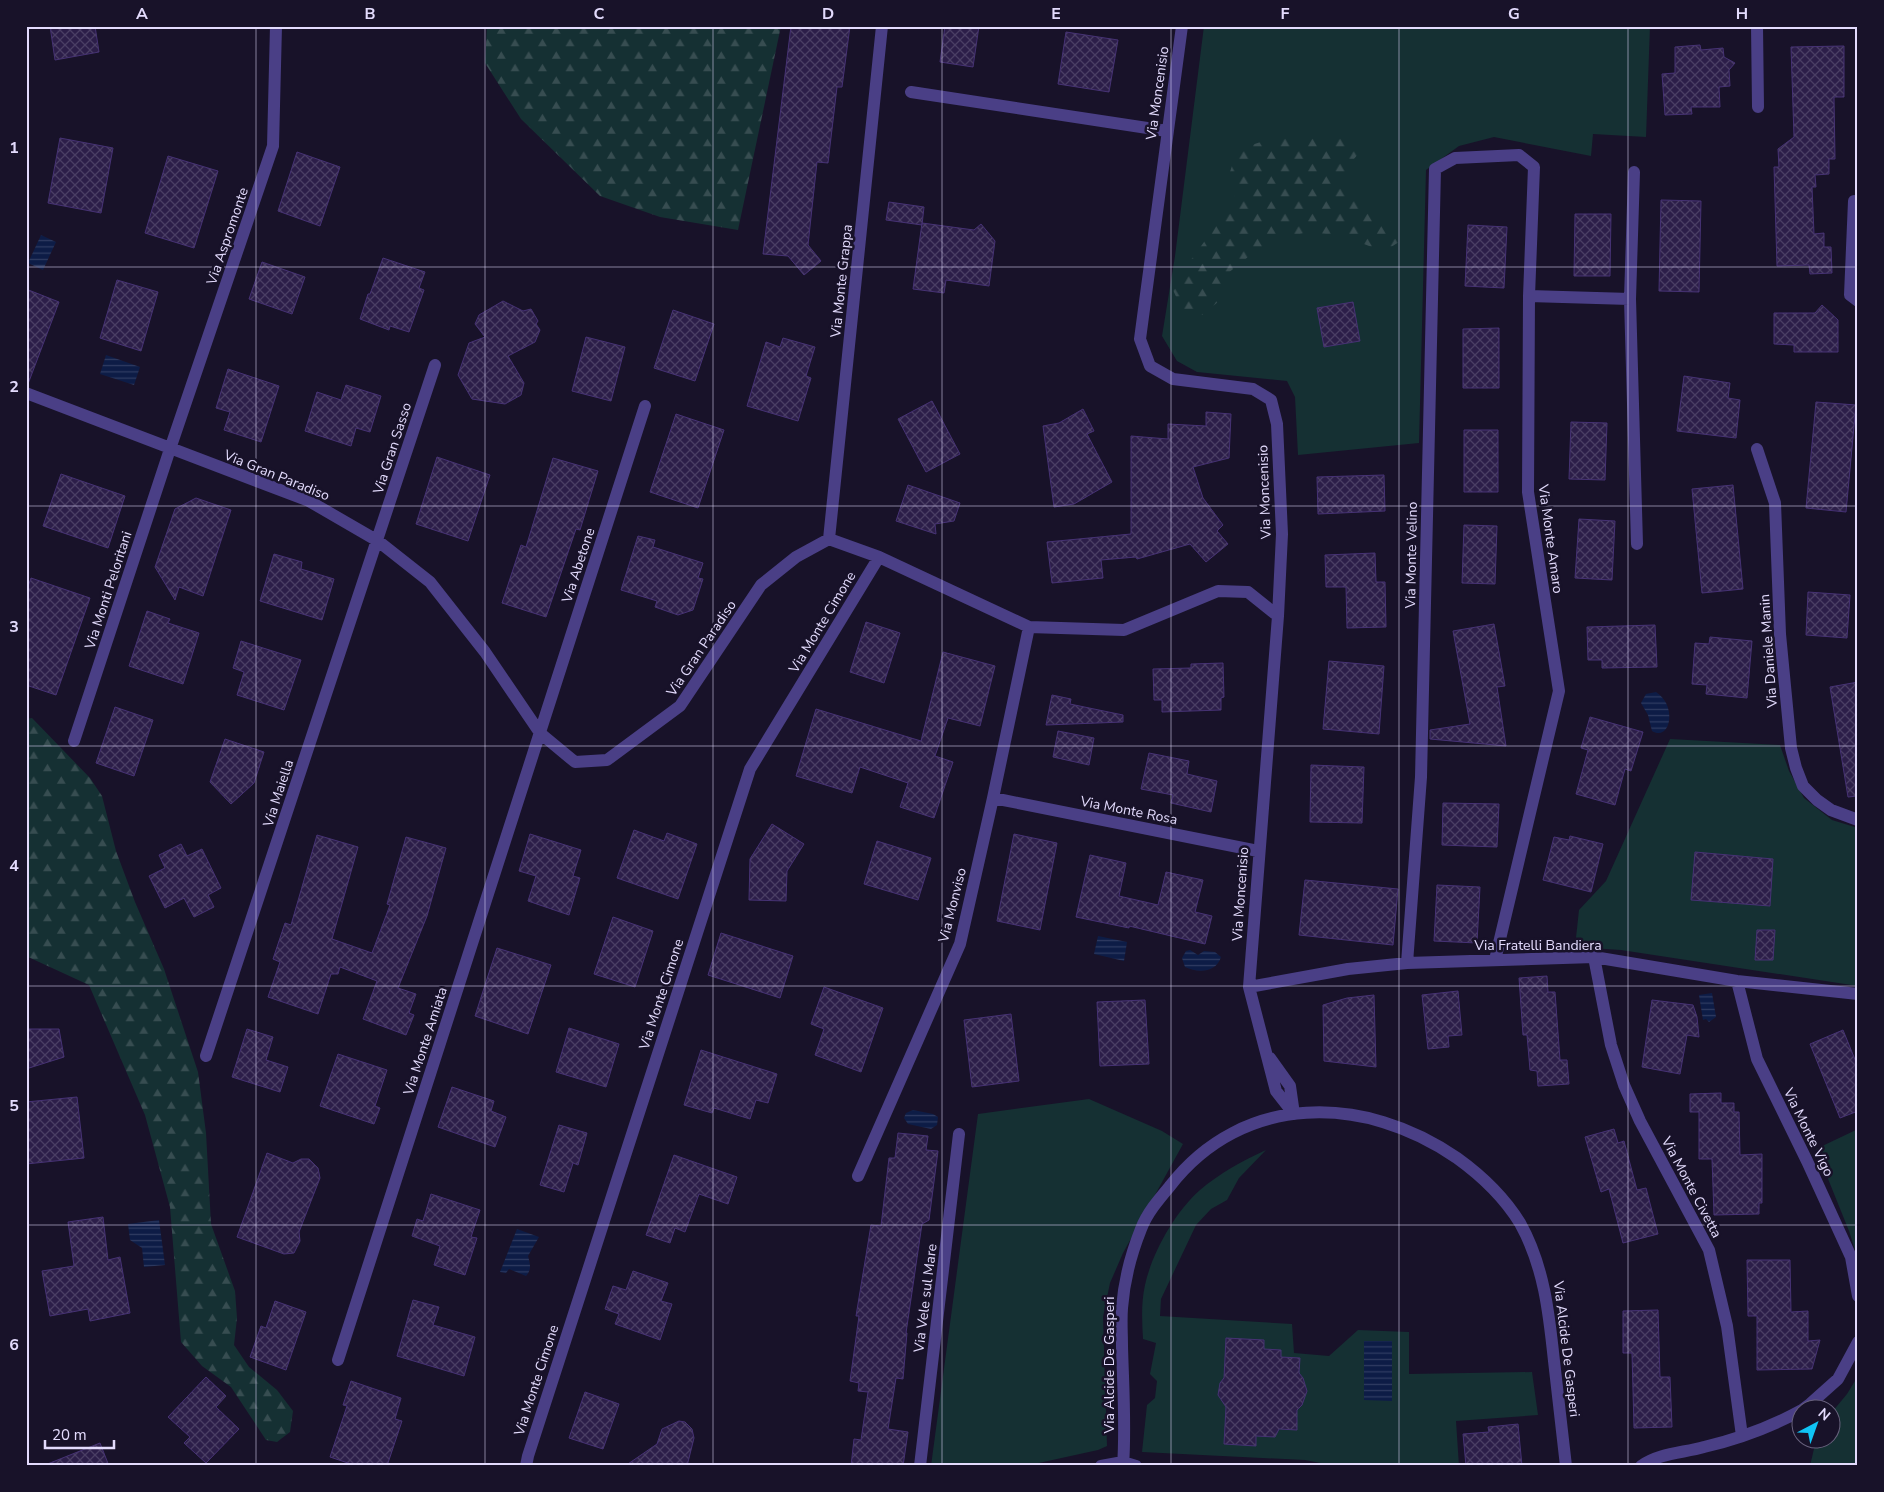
<svg xmlns="http://www.w3.org/2000/svg" width="1884" height="1492" font-family="'Nunito Sans',sans-serif">
  <style>
    .green { fill: #153033 }
    .forest { fill: url(#forest-firs) }
    .water { fill: url(#water-rules) }
    .building { fill: url(#building-cross-hatch); stroke: #463274 }
    .lines { fill: none; stroke-linecap: round; stroke-linejoin: round }
    .minor { stroke: #4a3f86; stroke-width: 12 }
    .grid { fill: none; stroke: #e3dbfd; stroke-width: 1; stroke-opacity: 0.55 }
    .labels { text-anchor: middle; stroke-width: 5; stroke-linejoin: round; paint-order: stroke }
    .street-label { font-size: 14px; fill: #e3dbfd; stroke: #181229 }
    .neatline { fill: none; stroke: #e3dbfd; stroke-width: 2 }
    .grid-label { font-size: 16px; text-anchor: middle; font-weight: bold; fill: #e3dbfd }
  </style>
  <defs>
    <pattern id="forest-firs" width="22" height="20" patternUnits="userSpaceOnUse" patternTransform="scale(1.25)"><rect width="22" height="20" fill="#153033"/><path d="M5 1l3.5 6h-7zM16 11l3.5 6h-7z" fill="#374d51"/></pattern>
    <pattern id="water-rules" width="6" height="5" patternUnits="userSpaceOnUse" patternTransform="scale(1.25)"><rect width="6" height="5" fill="#0d1c46"/><path d="M0 2.5h6" fill="none" stroke="#303c62"/></pattern>
    <pattern id="building-cross-hatch" width="8" height="8" patternUnits="userSpaceOnUse" patternTransform="scale(1.25)"><rect width="8" height="8" fill="#2c1e49"/><path d="M0 0l8 8M0 8l8-8" fill="none" stroke="#4a3e64"/></pattern>
  </defs>
  <rect width="100%" height="100%" fill="#181229"/>
  <path class="green" d="M1204,26H1650L1646,137L1593,134L1591,156L1494,137L1459,146L1426,170L1419,443L1298,455L1295,397L1287,381L1197,372L1177,361L1162,336L1175,256Z
    M1670,739L1780,745L1789,771L1804,798L1832,820L1858,828V986L1621,950L1575,947L1579,910L1606,881Z
    M1089,1099L1162,1131L1183,1144L1123,1253L1110,1283L1103,1317L1107,1446L1098,1450L1025,1466H931L978,1114Z
    M1858,1129V1259L1849,1231L1816,1149Z
    M1266,1150L1239,1178L1227,1200L1211,1209L1196,1225L1161,1299L1160,1316L1292,1324L1294,1353L1329,1356L1358,1330L1409,1332V1374L1532,1372L1538,1415L1456,1421L1459,1466H1336L1305,1460L1142,1452L1147,1405L1155,1398L1157,1381L1150,1374L1156,1343L1143,1339C1142,1321 1141,1303 1145,1285C1152,1253 1175,1212 1200,1190C1220,1173 1242,1161 1266,1150Z
    M1858,1376V1466H1810L1816,1440H1832V1412L1847,1394Z"/>
  <path class="forest" d="M487,26H781L738,230L660,217L600,196L521,119L485,63Z
    M1317,134H1353L1359,153L1348,166L1342,188L1355,199L1381,214L1397,227L1399,242L1391,247L1377,249L1343,236L1309,232L1276,239L1248,257L1222,278L1218,302L1202,315L1185,316L1173,290L1185,268L1226,212L1235,196L1230,172L1236,153C1262,137 1288,136 1317,134Z
    M32,718L90,778L102,796L116,851L135,902L164,969L198,1072L206,1133L211,1224L235,1291L237,1318L234,1345L249,1367L277,1390L293,1411L290,1432L277,1442L266,1440L231,1387L202,1366L181,1342L170,1207L145,1115L89,985L26,956V719Z"/>
  <path class="water" d="M41,235L56,242L43,270L28,263Z
    M106,355L140,367L134,385L100,374Z
    M1656,692C1678,706 1670,742 1652,731L1648,715L1641,703L1646,694Z
    M1098,936L1127,942L1124,961L1094,954Z
    M1190,950L1198,955L1204,951L1215,952L1221,957C1216,973 1198,973 1185,967L1182,958L1186,951Z
    M1712,993L1716,1017L1709,1022L1706,1019L1703,1020L1699,995Z
    M913,1110L933,1114L938,1117L937,1125L931,1129L908,1124L904,1118L906,1113Z
    M159,1220L165,1265L144,1267L142,1248L130,1240L128,1224Z
    M517,1229L539,1237L528,1256C530,1264 532,1269 526,1276L509,1269L506,1273L500,1272Z
    M1364,1341H1392V1401L1364,1400Z"/>
  <path class="building" d="M50,26H95L99,52L55,60Z
    M791,26H850L842,87H837L828,163L817,162L808,245L821,261L804,275L788,256L763,254Z
    M945,26H979L973,67L940,62Z
    M1066,32L1118,40L1109,92L1058,84Z
    M1700,45L1701,50L1723,48L1724,57L1735,63L1729,70L1730,86L1719,87L1720,107H1691L1692,114L1665,115L1662,74L1675,73V47Z
    M1844,46V97H1834L1835,159H1829V174L1815,175L1816,187H1812L1814,234L1824,233V247H1831L1832,273L1810,274L1809,265L1777,266L1774,167H1779L1778,149L1794,137L1791,47Z
    M60,138L113,148L101,213L48,203Z
    M297,152L340,167L320,226L278,211Z
    M168,156L218,171L194,248L145,233Z
    M1661,200L1701,201L1699,292L1659,291Z
    M889,202L924,207L922,225L886,220Z
    M1575,214H1611L1610,276H1574Z
    M922,223L974,230L981,224L995,241L989,286L946,280L944,293L913,289Z
    M1468,225L1507,227L1504,288L1465,286Z
    M383,258L425,272L419,288L424,290L409,332L390,326L389,330L360,319L368,294H370Z
    M262,262L305,277L292,314L249,299Z
    M117,280L158,292L141,351L100,338Z
    M26,289L59,302L28,384H26Z
    M503,301L523,311L531,309L538,321L536,324L540,330L535,342L508,356L524,383L521,395L505,404L472,399L458,375L469,343L485,337L475,324L479,315Z
    M1353,302L1360,341L1324,347L1317,308Z
    M1822,305L1838,320V352H1794V345L1774,344V313H1815Z
    M673,310L714,324L695,381L654,368Z
    M1499,328V388H1463V329Z
    M586,337L625,347L611,401L572,391Z
    M783,338L815,347L806,376L811,378L798,421L747,406L766,342L780,347Z
    M228,369L279,386L261,442L224,430L230,412L216,408Z
    M1684,376L1730,383L1728,398L1740,400L1736,438L1677,431Z
    M346,385L381,396L370,432L356,428L351,446L305,431L317,392L341,400Z
    M932,401L960,454L926,472L898,419Z
    M1816,402L1856,405L1846,512L1806,508Z
    M1083,409L1094,431L1087,434L1112,482L1074,504L1054,507L1043,426L1059,423Z
    M1206,412L1231,414L1229,458L1193,467L1203,498L1223,525L1217,531L1228,544L1206,562L1190,544L1137,559L1136,557L1101,560L1103,578L1052,583L1047,542L1131,534V436L1168,439V424L1206,426Z
    M676,414L724,430L698,508L650,492Z
    M1571,422L1607,423L1605,480L1569,479Z
    M1464,430H1498V492H1464Z
    M437,457L490,475L468,541L416,524Z
    M553,458L598,471L580,530L576,529L546,617L502,603L521,545L526,547Z
    M61,474L125,496L108,548L43,526Z
    M1384,475L1385,511L1318,514L1317,477Z
    M908,485L960,503L954,521L935,524L936,534L896,521Z
    M1733,485L1743,589L1702,593L1692,489Z
    M196,498L231,510L203,596L179,587L175,600L155,567L175,509Z
    M1579,519L1615,521L1612,580L1575,578Z
    M1464,525L1497,526L1495,584L1462,583Z
    M638,536L655,540L653,547L703,563L698,578L703,579L693,610L678,615L655,607L657,601L621,590Z
    M1375,553L1376,582H1385L1386,627L1347,628L1346,587H1326L1325,555Z
    M274,554L302,562L301,569L334,579L322,620L260,601Z
    M31,578L90,598L56,695L26,685V592Z
    M1808,592L1850,595L1847,638L1806,635Z
    M147,611L170,619L168,623L199,633L183,684L129,666Z
    M866,622L900,633L884,683L850,672Z
    M1494,624L1505,686L1497,687L1506,746L1430,739V730L1470,724L1453,631Z
    M1655,625L1657,667L1602,668V660H1588L1587,627Z
    M1710,637L1752,641L1747,698L1706,694L1707,685L1692,684L1695,643L1709,644Z
    M241,641L301,660L284,710L237,695L244,672L233,668Z
    M943,652L995,666L980,726L948,718L935,756L953,762L934,818L900,807L908,783L860,767L852,793L796,776L816,709L921,741Z
    M1329,661L1384,666L1379,734L1323,729Z
    M1223,663L1224,697L1221,698V710L1162,712V700H1154L1153,669L1191,668V664Z
    M1858,682V796L1848,797L1830,687Z
    M1052,695L1071,699L1070,704L1123,715V722L1046,725Z
    M115,707L153,720L134,776L96,763Z
    M1590,717L1643,732L1631,771L1625,769L1615,805L1576,794L1588,750L1581,748Z
    M1058,731L1094,738L1089,765L1053,757Z
    M225,739L264,752L254,783L231,804L210,782Z
    M1149,753L1189,761L1187,774L1217,781L1211,812L1171,803L1173,795L1141,789Z
    M1311,765L1364,767L1362,823L1310,822Z
    M1443,803L1499,804L1497,847L1442,845Z
    M772,824L804,844L787,871L786,901L749,900L750,859Z
    M634,830L664,841L667,833L697,844L678,899L617,878Z
    M530,834L581,850L573,876L580,878L569,915L528,901L536,876L519,871Z
    M1014,834L1057,843L1040,930L997,921Z
    M317,835L358,847L332,939L372,953L390,905L387,904L406,837L446,848L427,916L398,988L416,994L409,1013L414,1015L406,1035L363,1019L377,981L340,967L338,974H331L318,1014L268,997L280,962L273,959L285,923L291,925Z
    M1570,836L1603,844L1591,892L1543,880L1554,837L1569,840Z
    M877,841L931,858L918,900L864,884Z
    M181,844L187,856L202,849L221,888L208,895L214,907L194,917L184,898L165,908L149,876L165,868L159,855Z
    M1695,852L1773,859L1770,906L1691,900Z
    M1090,855L1126,863L1119,896L1158,905L1166,872L1203,880L1195,912L1212,916L1205,944L1129,926V928L1076,917Z
    M1305,880L1398,889L1393,945L1299,935Z
    M1437,885L1480,887L1477,943L1434,941Z
    M613,917L653,931L635,987L594,974Z
    M1757,930H1775L1773,960H1755Z
    M721,933L793,956L780,998L708,975Z
    M497,948L551,965L528,1034L475,1016Z
    M1547,976L1548,992H1555L1560,1060H1567L1569,1084L1538,1086L1537,1071L1530,1070L1527,1035H1523L1519,978Z
    M824,987L883,1008L861,1072L815,1055L824,1029L811,1024Z
    M1458,991L1462,1035L1448,1036L1449,1047L1428,1049L1422,995Z
    M1374,995L1376,1067L1324,1061L1323,1005L1347,998Z
    M1145,1000L1149,1064L1100,1066L1097,1002Z
    M1652,1000L1693,1005L1697,1017L1699,1037L1687,1035L1680,1074L1642,1067Z
    M1011,1014L1019,1081L972,1087L964,1020Z
    M569,1028L619,1044L606,1087L556,1072Z
    M26,1029H59L64,1057L26,1069Z
    M247,1029L273,1037L266,1060L288,1067L280,1092L232,1077Z
    M1843,1030L1858,1067V1111L1840,1118L1810,1044Z
    M701,1050L777,1074L768,1103L756,1100L750,1119L714,1108L712,1113L684,1105Z
    M338,1054L387,1070L375,1106L380,1108L374,1124L320,1106Z
    M452,1087L494,1101L491,1111L506,1117L495,1147L438,1127Z
    M1721,1093V1103H1734V1112H1739L1740,1155L1762,1154V1203H1759V1214L1714,1215L1712,1159H1699V1112H1690V1094Z
    M77,1097L84,1158L26,1164V1102Z
    M559,1125L587,1133L578,1165L573,1163L564,1192L540,1185Z
    M1614,1129L1618,1143L1624,1141L1637,1190L1646,1188L1658,1234L1623,1243L1609,1189L1601,1192L1585,1137Z
    M898,1133L928,1136L926,1150L938,1151L929,1220L922,1224L906,1333H907L903,1379L896,1378L888,1429L908,1432L903,1466H851L854,1439L861,1440L868,1392L858,1391L859,1383L850,1381L859,1316H856L871,1225L881,1226L889,1158H895Z
    M267,1153L293,1163L301,1159H309L318,1168L320,1178L299,1232L300,1241L294,1253L284,1254L237,1237Z
    M674,1155L737,1177L728,1204L699,1194L685,1232L675,1228L670,1243L646,1235Z
    M431,1194L480,1210L471,1237L477,1238L465,1275L434,1265L440,1246L412,1236L417,1219L423,1221Z
    M103,1217L108,1260L120,1257L130,1313L90,1321L88,1309L50,1316L42,1271L74,1266L68,1222Z
    M1747,1260H1790L1791,1312L1808,1311V1341L1820,1340L1812,1369L1757,1370V1316H1748Z
    M633,1271L668,1283L661,1301L672,1304L660,1340L615,1324L619,1314L605,1309L613,1286L626,1290Z
    M413,1300L439,1307L433,1325L475,1337L464,1376L397,1356Z
    M275,1301L306,1312L286,1370L250,1357L261,1326L266,1328Z
    M1658,1310L1660,1377H1670L1672,1427L1634,1428L1632,1353H1623V1311Z
    M1226,1338L1264,1340V1349L1281,1350V1357L1300,1358L1299,1373L1303,1378L1307,1391L1302,1405L1297,1410V1430L1279,1429L1275,1437L1256,1436V1446L1224,1444L1226,1407L1218,1395L1220,1383L1224,1378Z
    M206,1377L226,1396L216,1407L239,1429L206,1463L184,1443L190,1437L168,1417Z
    M351,1381L401,1398L395,1419L402,1421L387,1466H357L330,1457L347,1406L343,1405Z
    M585,1392L619,1404L603,1449L569,1438Z
    M679,1421L685,1422L692,1429L694,1438L687,1466H625L657,1444L662,1429Z
    M1518,1424L1522,1466H1466L1463,1434L1489,1432L1488,1427Z
    M100,1443L109,1466H46L45,1465Z"/>
  <g class="lines">
    <path class="minor" d="M1182,26L1140,339L1150,366L1173,379L1253,389L1271,400L1277,424L1282,534L1278,616L1249,987L1276,1091L1294,1114
      M1757,26L1758,107
      M911,92L1167,131
      M1634,172L1630,299L1637,544
      M1854,201L1850,295L1858,301
      M1529,296L1630,299
      M26,393L309,501L378,541L430,582L485,652L540,733L575,762L607,760L680,706L761,585L796,557L829,539L879,557L1029,627L1124,630L1218,591L1248,592L1278,616
      M1757,449L1775,503L1780,634L1791,748L1796,768L1803,786L1817,800L1831,810L1858,820
      M829,539L882,26
      M74,741L170,449L273,146L276,26
      M993,798L1258,851
      M1594,957L1611,1045L1624,1085L1640,1121L1709,1250L1727,1326L1742,1436
      M1407,963L1421,777L1435,169L1455,158L1519,155L1534,167L1529,296L1528,492L1559,691L1495,960
      M1737,981L1757,1059L1807,1161L1851,1257L1858,1296
      M1249,987L1348,969L1407,963L1594,957L1737,981L1858,994
      M206,1056L435,365
      M1270,1058L1290,1086L1294,1114
      M858,1176L960,944L993,798L1029,627
      M338,1360L645,406
      M1802,1410L1810,1404L1838,1379L1858,1342
      M526,1466L528,1456L750,769L879,557
      M920,1466L959,1134
      M1101,1466L1123,1462L1136,1466
      M1123,1466C1126,1426 1123,1386 1122,1346C1122,1334 1121,1321 1122,1308C1124,1281 1131,1254 1141,1229C1147,1213 1159,1199 1170,1186C1243,1092 1365,1094 1457,1158C1482,1176 1504,1197 1520,1223C1544,1266 1549,1313 1554,1361C1558,1396 1562,1431 1566,1466
      M1641,1466C1659,1453 1683,1453 1704,1447C1738,1439 1771,1427 1802,1410"/>
  </g>
  <path class="grid" d="M256,26V1466M485,26V1466M713,26V1466M942,26V1466M1171,26V1466M1399,26V1466M1628,26V1466M26,267H1858M26,506H1858M26,746H1858M26,986H1858M26,1225H1858"/>
  <g class="labels">
    <g class="street-label">
      <text transform="translate(1157 93) rotate(-82)" y="5">Via Moncenisio</text>
      <text transform="translate(227 236) rotate(-71)" y="5">Via Aspromonte</text>
      <text transform="translate(841 281) rotate(-84)" y="5">Via Monte Grappa</text>
      <text transform="translate(392 448) rotate(-72)" y="5">Via Gran Sasso</text>
      <text transform="translate(277 475) rotate(22)" y="5">Via Gran Paradiso</text>
      <text transform="translate(1264 492) rotate(-92)" y="5">Via Moncenisio</text>
      <text transform="translate(1551 539) rotate(82)" y="5">Via Monte Amaro</text>
      <text transform="translate(1411 555) rotate(-89)" y="5">Via Monte Velino</text>
      <text transform="translate(578 565) rotate(-72)" y="5">Via Abetone</text>
      <text transform="translate(108 590) rotate(-72)" y="5">Via Monti Peloritani</text>
      <text transform="translate(822 622) rotate(-59)" y="5">Via Monte Cimone</text>
      <text transform="translate(701 648) rotate(-56)" y="5">Via Gran Paradiso</text>
      <text transform="translate(1768 651) rotate(-94)" y="5">Via Daniele Manin</text>
      <text transform="translate(278 793) rotate(-72)" y="5">Via Maiella</text>
      <text transform="translate(1129 810) rotate(11)" y="5">Via Monte Rosa</text>
      <text transform="translate(1240 894) rotate(-86)" y="5">Via Moncenisio</text>
      <text transform="translate(952 905) rotate(-76)" y="5">Via Monviso</text>
      <text x="1538" y="950">Via Fratelli Bandiera</text>
      <text transform="translate(661 994) rotate(-72)" y="5">Via Monte Cimone</text>
      <text transform="translate(425 1041) rotate(-72)" y="5">Via Monte Amiata</text>
      <text transform="translate(1809 1132) rotate(64)" y="5">Via Monte Vigo</text>
      <text transform="translate(1692 1187) rotate(62)" y="5">Via Monte Civetta</text>
      <text transform="translate(925 1298) rotate(-83)" y="5">Via Vele sul Mare</text>
      <text transform="translate(1567 1349) rotate(83)" y="5">Via Alcide De Gasperi</text>
      <text transform="translate(1109 1365) rotate(-90)" y="5">Via Alcide De Gasperi</text>
      <text transform="translate(536 1380) rotate(-72)" y="5">Via Monte Cimone</text>
    </g>
  </g>
  <rect width="1884" height="1492" fill="none" stroke="#181229" stroke-width="55"/>
  <g transform="translate(1816 1424) rotate(41)"><circle r="24" fill="#181229" stroke="#69627e"/>
  <path d="M0-4L9 19L0 12L-9 19Z" fill="#10c4f4"/>
  <text y="-8" font-size="14" font-weight="bold" text-anchor="middle" fill="#e3dbfd">N</text>
  </g>
  <path d="M45 1440v8h69v-8" fill="none" stroke="#e3dbfd" stroke-width="2.5"/>
  <text x="52" y="1440" font-size="15" fill="#e3dbfd" stroke="#181229" stroke-width="4" paint-order="stroke">20 m</text>
  <rect x="28" y="28" width="1828" height="1436" class="neatline"/>
  <g class="grid-label">
    <text x="142" y="19">A</text>
    <text x="370" y="19">B</text>
    <text x="599" y="19">C</text>
    <text x="828" y="19">D</text>
    <text x="1056" y="19">E</text>
    <text x="1285" y="19">F</text>
    <text x="1514" y="19">G</text>
    <text x="1742" y="19">H</text>
    <text x="14" y="153">1</text>
    <text x="14" y="392">2</text>
    <text x="14" y="632">3</text>
    <text x="14" y="871">4</text>
    <text x="14" y="1111">5</text>
    <text x="14" y="1350">6</text>
  </g>
</svg>
